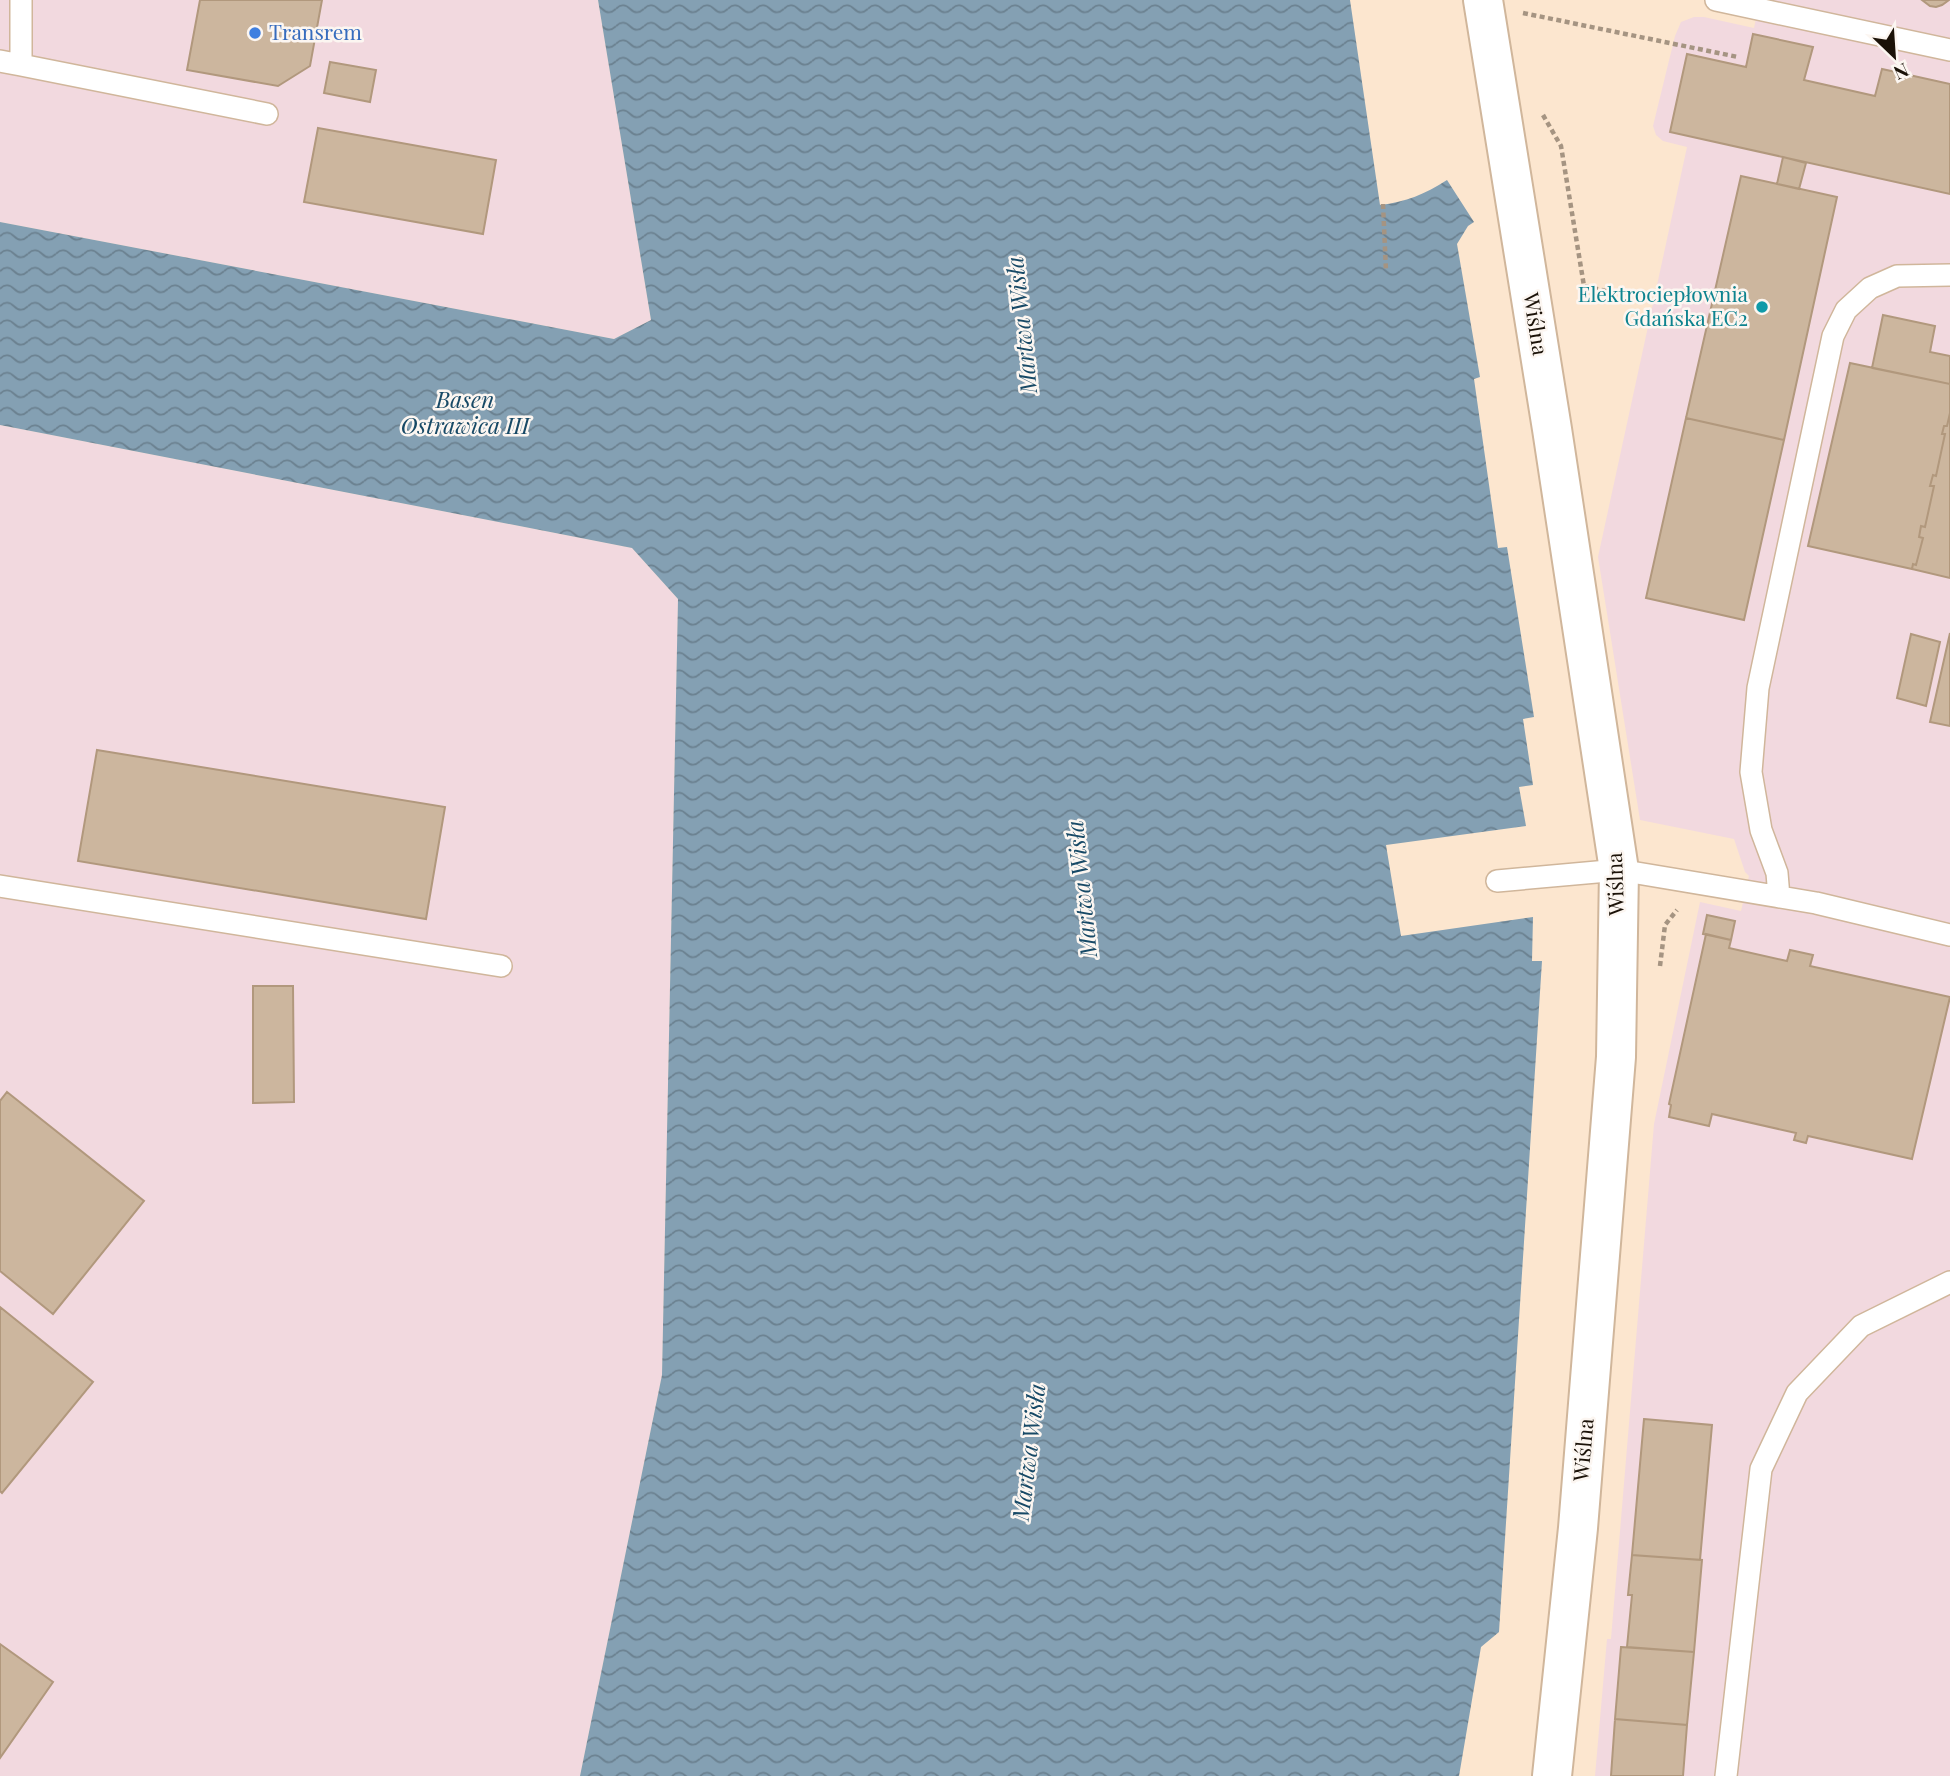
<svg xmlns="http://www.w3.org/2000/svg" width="1950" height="1776" font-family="'Playfair Display',serif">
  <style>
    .industrial { fill: #f2d9df }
    .water { fill: url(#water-waves) }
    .building { fill: #ccb69e; stroke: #b1987d; stroke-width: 2 }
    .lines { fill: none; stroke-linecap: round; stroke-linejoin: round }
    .lane-casing { stroke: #d0b69b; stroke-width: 24 }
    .street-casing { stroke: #d0b69b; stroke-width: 42 }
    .path { stroke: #a59482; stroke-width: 4.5; stroke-dasharray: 5 3.5; stroke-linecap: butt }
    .lane { stroke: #fff; stroke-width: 21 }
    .street { stroke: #fff; stroke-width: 38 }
    .shop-dot { fill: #3f7fe0; stroke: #fcf6f1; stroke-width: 2.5 }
    .culture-dot { fill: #0f9aa8; stroke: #fcf6f1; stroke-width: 2.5 }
    .labels { text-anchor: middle; stroke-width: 5; stroke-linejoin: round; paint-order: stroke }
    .shop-label { font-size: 21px; fill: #366cbe; stroke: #fcf6f1; text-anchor: start }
    .culture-label { font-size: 21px; fill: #0d838f; stroke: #fcf6f1; text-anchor: end }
    .street-label { font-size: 21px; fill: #1b1208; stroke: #fcf6f1 }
    .water-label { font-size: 23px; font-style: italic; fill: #174966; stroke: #fcf6f1 }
  </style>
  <defs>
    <pattern id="water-waves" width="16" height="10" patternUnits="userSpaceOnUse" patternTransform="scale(1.75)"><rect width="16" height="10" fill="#84a0b3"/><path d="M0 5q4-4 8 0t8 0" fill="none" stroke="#6b8190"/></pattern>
  </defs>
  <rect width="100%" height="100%" fill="#fce6cf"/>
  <path class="industrial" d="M0,0H598L651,320L614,339L0,222Z
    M1760,0H1950V1776H1595L1607,1639H1611L1654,1124L1700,902L1741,911L1749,876L1745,872L1734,839L1640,820L1598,557L1687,147L1663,141L1656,135L1653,126L1675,36L1681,22L1694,17H1704L1754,28Z
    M0,425L632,548L678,599L662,1375L580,1776H0Z"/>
  <path class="water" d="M598,0H1350L1380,205C1406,202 1425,194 1447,180L1474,222L1468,226L1457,244L1480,377L1474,379L1498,548L1507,547L1534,717L1523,719L1533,785L1519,787L1526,826L1386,845L1401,936L1533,917L1532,961H1542L1499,1632L1481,1647L1459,1776H580L662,1375L678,599L632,548L0,425V222L614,339L651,320Z"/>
  <path class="building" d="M200,0H322L310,66L278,86L187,70Z
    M1922,0H1949L1942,5L1936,7L1930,6Z
    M1753,34L1813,47L1804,80L1875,96L1882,69L1950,84V194L1670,132L1687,54L1746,67Z
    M330,62L376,70L370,102L324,93Z
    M318,128L496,160L483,234L304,202Z
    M1783,157L1806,163L1799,189L1777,184Z
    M1741,176L1837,197L1784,440L1686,418Z
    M1883,315L1935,326L1930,352L1950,356V384L1872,368Z
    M1850,363L1950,384V413L1947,426H1944L1942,434H1945L1936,476L1933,475L1930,486H1934L1925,527L1921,526L1919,537L1923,538L1916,565L1913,564L1912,569L1808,546Z
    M1950,413V578L1912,569L1913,564L1916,565L1923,538L1919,537L1921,526L1925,527L1934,486H1930L1933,475L1936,476L1945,434H1942L1944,426H1947Z
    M1686,418L1784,440L1744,620L1646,598Z
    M1950,633V726L1930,722Z
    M1911,634L1940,642L1926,706L1897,698Z
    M97,750L445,807L426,919L78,861Z
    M1707,915L1735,921L1731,940L1703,934Z
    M1706,934L1731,940L1729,948L1787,961L1790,950L1813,955L1810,966L1950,997L1912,1159L1808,1136L1806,1143L1794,1140L1796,1133L1712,1114L1709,1126L1669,1117L1671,1105L1669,1104Z
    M253,986H293L294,1102L253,1103Z
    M7,1092L144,1201L53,1314L0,1271V1101Z
    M0,1307L93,1382L2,1493L0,1491Z
    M1644,1419L1712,1425L1700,1560L1632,1555Z
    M1632,1555L1702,1560L1694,1652L1627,1647L1632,1595H1628Z
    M0,1644L53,1682L0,1758Z
    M1621,1647L1694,1652L1687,1725L1615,1719Z
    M1615,1719L1687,1725L1683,1776H1611Z"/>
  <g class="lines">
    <g class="lane-casing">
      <path id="lane" d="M21,0V65L267,114
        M1716,0L1950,50
        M0,61L21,65
        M1497,881L1619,870L1816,903L1950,935
        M0,886L501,966
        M1779,897L1777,873L1761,830L1751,772L1758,688L1833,336L1846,310L1870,288L1897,276L1950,275
        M1726,1776L1761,1469L1797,1393L1861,1326L1950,1282"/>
    </g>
    <g class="street-casing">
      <path id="street" d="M1483,0L1552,429L1619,870L1616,1057L1578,1528L1552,1776"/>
    </g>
    <path class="path" d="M1523,13L1738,57
      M1543,115L1561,146L1584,286L1615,293
      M1383,204L1386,271
      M1660,966L1665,925L1677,910"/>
    <use href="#lane" class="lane"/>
    <use href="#street" class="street"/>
  </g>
  <circle class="shop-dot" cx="255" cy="33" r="7"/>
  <circle class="culture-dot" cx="1762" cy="307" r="7"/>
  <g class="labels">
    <g class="shop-label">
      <text x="269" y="40">Transrem</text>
    </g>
    <g class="culture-label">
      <text x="1748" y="302">Elektrociepłownia<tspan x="1748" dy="24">Gdańska EC2</tspan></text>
    </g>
    <g class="street-label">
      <text transform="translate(1535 324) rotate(81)" y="7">Wiślna</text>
      <text transform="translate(1616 884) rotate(-92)" y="7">Wiślna</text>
      <text transform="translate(1584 1450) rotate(-85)" y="7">Wiślna</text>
    </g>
    <g class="water-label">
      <text transform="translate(1022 325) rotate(-96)" y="8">Martwa Wisła</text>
      <text x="465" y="408">Basen<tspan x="465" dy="26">Ostrawica III</tspan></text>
      <text transform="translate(1082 889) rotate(-96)" y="8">Martwa Wisła</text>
      <text transform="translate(1029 1452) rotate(-83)" y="8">Martwa Wisła</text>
    </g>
  </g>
  <g transform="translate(1894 56) rotate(155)" stroke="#fcf6f1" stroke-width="5" paint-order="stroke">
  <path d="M0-5L12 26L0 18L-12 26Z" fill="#1b1208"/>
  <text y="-10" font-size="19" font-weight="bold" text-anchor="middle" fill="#1b1208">N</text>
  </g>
</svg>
